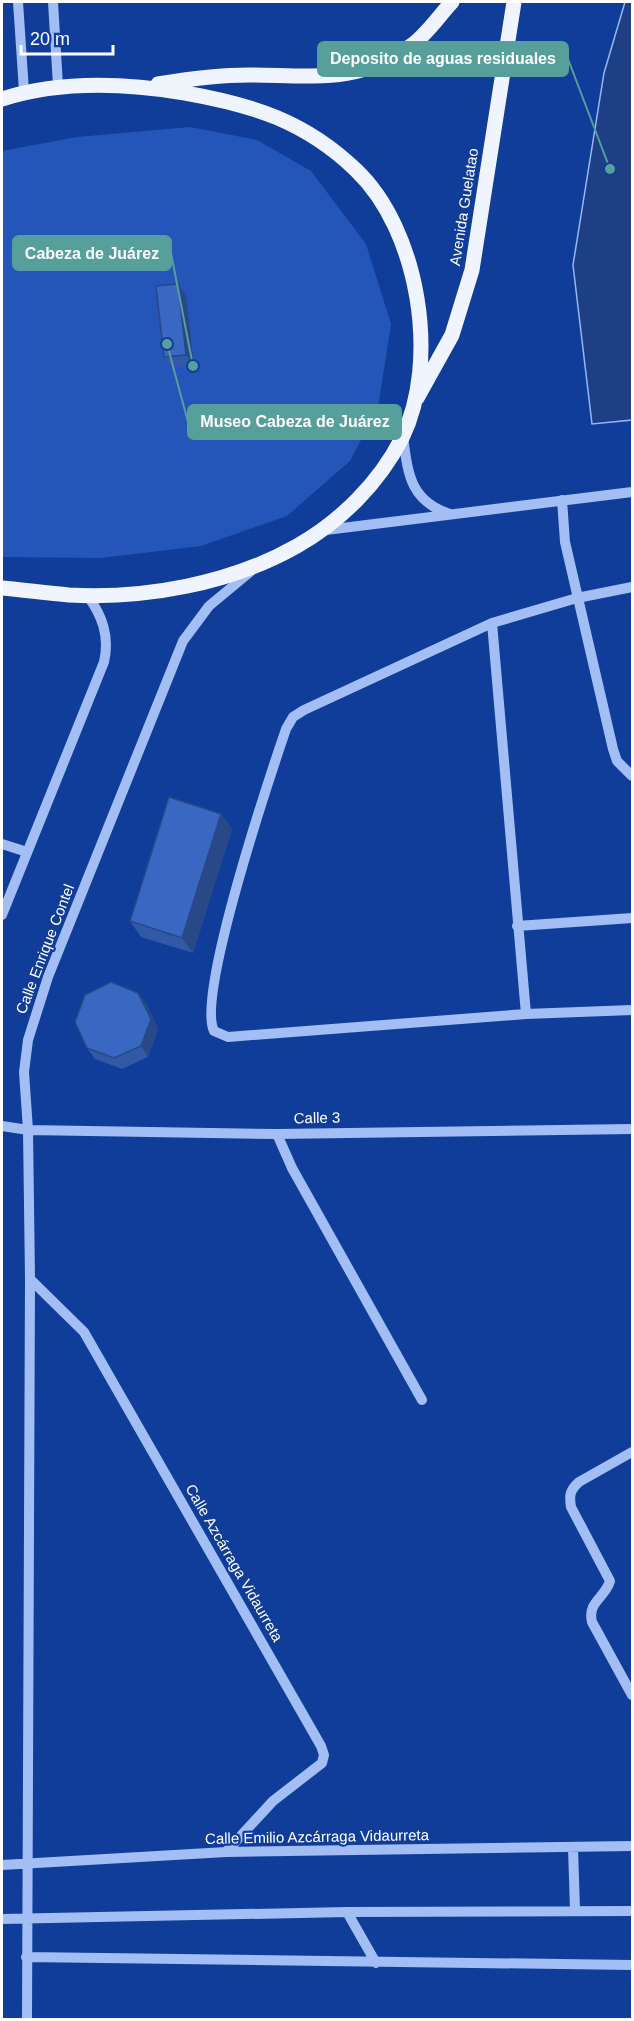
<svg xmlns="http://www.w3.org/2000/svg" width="634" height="2021" font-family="Arial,sans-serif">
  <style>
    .green { fill: #2356b8 }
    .water { fill: #1e3f85; stroke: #94b7f8; stroke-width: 1.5 }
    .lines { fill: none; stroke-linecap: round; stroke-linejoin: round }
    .minor { stroke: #a2bef4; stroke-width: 10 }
    .major { stroke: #f0f4ff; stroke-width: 15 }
    .wall { fill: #3159a6 }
    .shaded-wall { fill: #284887 }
    .building { fill: #3967c1; stroke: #284887; stroke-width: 1.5 }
    .labels { text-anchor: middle; stroke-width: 4.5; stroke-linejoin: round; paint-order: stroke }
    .street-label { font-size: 15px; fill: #fff; stroke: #103d99 }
    .leader { fill: none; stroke: #579f9a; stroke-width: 2 }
    .callout-dot { fill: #579f9a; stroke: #103d99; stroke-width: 2 }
    .callout { fill: #579f9a; stroke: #579f9a; stroke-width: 2 }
    .callout-label { font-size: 16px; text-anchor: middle; font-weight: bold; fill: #fff }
  </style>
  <rect width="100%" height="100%" fill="#103d99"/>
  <path class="green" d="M190,127L257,140L311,171L366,244L391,324L378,408L350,461L287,516L201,546L101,558L2,557V151L77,137Z"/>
  <path class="water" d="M625,2H632V420L592,424L573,265L604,73Z"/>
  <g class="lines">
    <path class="minor" d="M18,2L24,91
      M53,2L58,86
      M403,437C408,474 410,501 450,514
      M562,500L565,542L613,749L617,761L632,776
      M326,530L632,492
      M632,587L577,598L492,623L304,710L293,717L286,729C270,776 196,996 214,1031L228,1037L526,1014L632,1010
      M492,623L526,1014
      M2,844L27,852
      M2,915L104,662C110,636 102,615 87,595
      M517,926L632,918
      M2,1126L28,1130L277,1134L632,1129
      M277,1134L292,1168L422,1400
      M30,1279L84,1332L321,1746L324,1755L322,1763L273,1801L226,1852
      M632,1452L579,1482C570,1490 569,1495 571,1507L610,1581C605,1598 587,1602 592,1622L632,1695
      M573,1848L575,1910
      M2,1865L226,1852L632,1846
      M347,1912L376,1963
      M2,1919L347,1912L632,1911
      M26,1957L632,1965
      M27,2020L30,1279L28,1130L24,1072L28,1040L48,977L183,641L209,606L250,572"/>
    <path class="major" d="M158,84C188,79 218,75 249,75C308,75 360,85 412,45C427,34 439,16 452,2
      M2,99C61,80 125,83 185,93C253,105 305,121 356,170C419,230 440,361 402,438C379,483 341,521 297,546C230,584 145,599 69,595C46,593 24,590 2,588
      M417,398L452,335L472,270L514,2"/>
  </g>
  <path class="wall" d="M178,284L186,295L194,365L172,368L164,357Z
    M221,814L232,829L193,953L141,937L130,921Z
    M146,1003L158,1029L148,1057L122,1069L95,1059L87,1048Z"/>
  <path class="shaded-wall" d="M178,284L186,295L194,365L186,355Z
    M221,814L232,829L193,953L182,938Z
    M138,993L146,1003L158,1029L148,1057L141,1046Z"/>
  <path class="building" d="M178,284L186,355L164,357L156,286Z
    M169,797L221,814L182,938L130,921Z
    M111,982L138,993L151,1019L141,1046L114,1058L87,1048L75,1022L85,995Z"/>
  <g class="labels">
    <g class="street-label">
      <text transform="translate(464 207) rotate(-81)" y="5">Avenida Guelatao</text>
      <text transform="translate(45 949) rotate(-69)" y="5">Calle Enrique Contel</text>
      <text transform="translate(317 1118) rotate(-1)" y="5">Calle 3</text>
      <text transform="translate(234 1563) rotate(60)" y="5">Calle Azcárraga Vidaurreta</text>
      <text transform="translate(317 1837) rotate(-1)" y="5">Calle Emilio Azcárraga Vidaurreta</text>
    </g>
  </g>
  <path class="leader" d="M610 169L568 59M193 366L171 253M167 344L188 422"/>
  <g class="callout-dot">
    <circle cx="610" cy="169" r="6"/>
    <circle cx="193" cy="366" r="6"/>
    <circle cx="167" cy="344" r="6"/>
  </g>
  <g class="callout">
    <rect x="318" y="42" width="250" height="34" rx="6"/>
    <rect x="13" y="236" width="158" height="34" rx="6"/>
    <rect x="188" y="405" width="213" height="34" rx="6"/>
  </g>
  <g class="callout-label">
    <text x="443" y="64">Deposito de aguas residuales</text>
    <text x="92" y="259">Cabeza de Juárez</text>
    <text x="295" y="427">Museo Cabeza de Juárez</text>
  </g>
  <rect width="634" height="2021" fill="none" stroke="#ffffff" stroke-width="6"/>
  <path d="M21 45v9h92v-9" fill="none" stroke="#ffffff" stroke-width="3"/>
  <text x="30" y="45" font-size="18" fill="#ffffff" stroke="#103d99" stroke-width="4.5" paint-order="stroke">20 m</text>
</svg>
